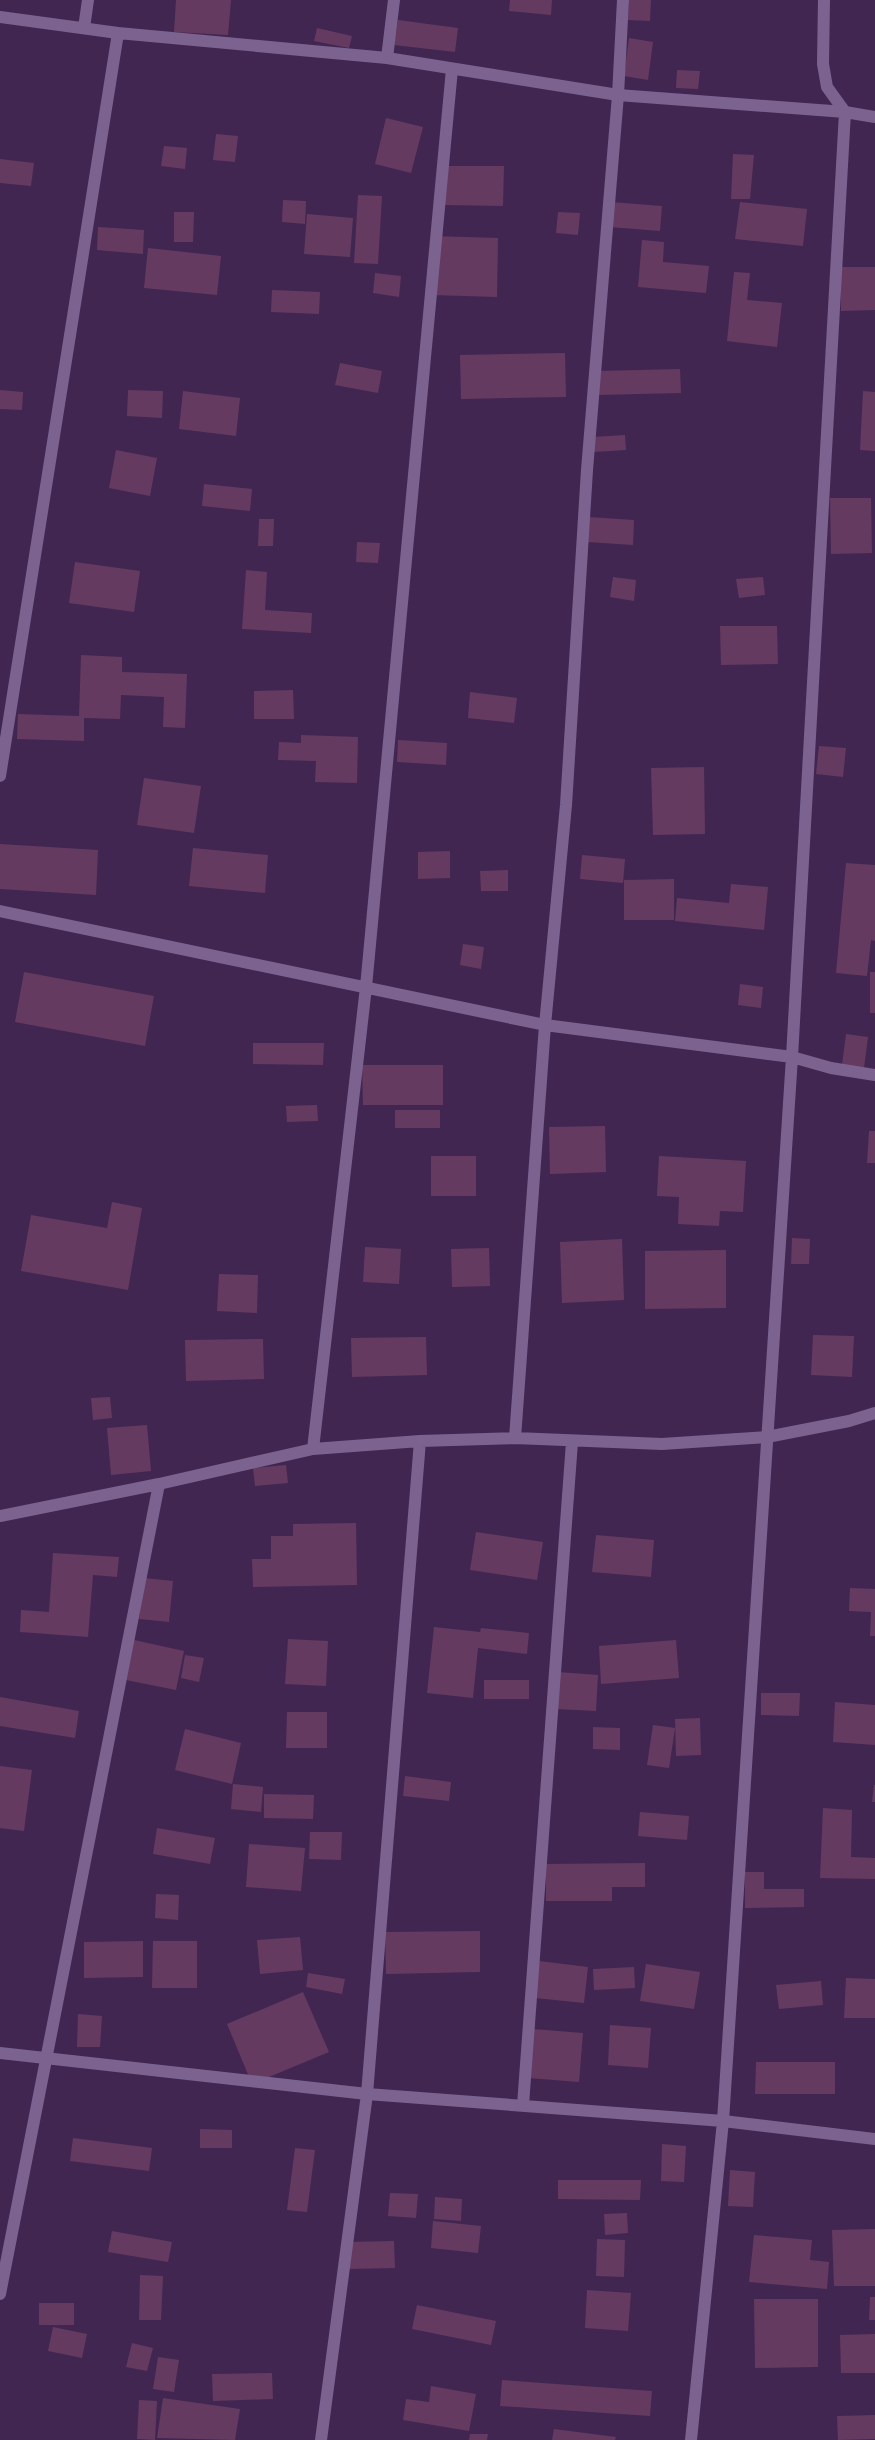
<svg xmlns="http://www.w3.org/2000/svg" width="875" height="2440" font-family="'Titillium Web',sans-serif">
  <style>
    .building { fill: #653a60 }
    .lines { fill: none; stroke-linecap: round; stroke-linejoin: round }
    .street { stroke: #7c638f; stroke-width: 12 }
  </style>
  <rect width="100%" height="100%" fill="#412652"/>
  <path class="building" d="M176,0H231L228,35L174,32Z
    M510,0H552L551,15L509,11Z
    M629,0H651L650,21L628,20Z
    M398,20L458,28L455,52L394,45Z
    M317,28L352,36L349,48L314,41Z
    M629,38L653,42L648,80L624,76Z
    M677,70L700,71L698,89L676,88Z
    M386,118L423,127L411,173L375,164Z
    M216,134L238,136L235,162L213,160Z
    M164,146L187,148L185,169L161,166Z
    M733,154L754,155L750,199H731Z
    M0,159L34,163L31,186L0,183Z
    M445,166H504L503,206L444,205Z
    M358,195L382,196L378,264L354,263Z
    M283,200L306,201L305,224L282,222Z
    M611,202L662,206L660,231L610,227Z
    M740,202L807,209L803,246L735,239Z
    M174,212H194L193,242H174Z
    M558,212L580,213L578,235L556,233Z
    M307,214L353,218L350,257L304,254Z
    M98,227L144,230L143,254L97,250Z
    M432,236L498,238L497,297L431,295Z
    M642,240L664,242L663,262L709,266L706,293L638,287Z
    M148,248L221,256L217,295L144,288Z
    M841,267H875V310L841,311Z
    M734,272L750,273L747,300L782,303L777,347L727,341Z
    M375,273L401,276L399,297L373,293Z
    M272,290L320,292L319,314L271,312Z
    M565,353L566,397L461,399L460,355Z
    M340,363L382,371L378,393L335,385Z
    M680,369L681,393L598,395L597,371Z
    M0,390L23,392L22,410L0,409Z
    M128,390L163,391L162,418L127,416Z
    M183,391L240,398L236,436L179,429Z
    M863,391L875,392V451L860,450Z
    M625,435L626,450L593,452L592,437Z
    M116,450L157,458L150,496L109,488Z
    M204,484L252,489L250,511L202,506Z
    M830,498H871L872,553L831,554Z
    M588,517L634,520L633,545L587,542Z
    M259,519H274L273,546H258Z
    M357,542L380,543L378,563L356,562Z
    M75,562L140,571L134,612L69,603Z
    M246,570L267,572L265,610L312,613L311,633L242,629Z
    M613,577L636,580L634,601L610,597Z
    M763,577L765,595L739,598L736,579Z
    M720,626H777L778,664L721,665Z
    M81,655L122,657V672L187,674L185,728L163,727L164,697L121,695L120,719L84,718V741L17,739L18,714L79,716Z
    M293,690L294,719H254V691Z
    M470,692L517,698L514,723L468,718Z
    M301,735L358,737L357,783L315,782L316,761L278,760L279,742L301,743Z
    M398,740L447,743L446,765L397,762Z
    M819,746L846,748L843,777L816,774Z
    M704,767L705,834L653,835L651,768Z
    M144,778L201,786L194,833L137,825Z
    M0,844L98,850L96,895L0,889Z
    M193,848L268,855L265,893L189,886Z
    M450,851V878L418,879V852Z
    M582,855L625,859L623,883L580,879Z
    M846,863L875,865V941L871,940L867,976L836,973Z
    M508,870V891H481L480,871Z
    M674,879V920H624V880Z
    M731,884L768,887L764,930L675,921L677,898L729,903Z
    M463,944L484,947L481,969L460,965Z
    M24,972L154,996L145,1046L15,1022Z
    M870,972H875V1013H870Z
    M740,984L763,987L761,1008L738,1005Z
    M846,1034L868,1037L864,1068L842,1065Z
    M253,1043H324L323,1065L253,1064Z
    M362,1065H443V1105H363Z
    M317,1105L318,1121L287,1122L286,1106Z
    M395,1110H440V1128H395Z
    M605,1126L606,1172L550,1174L549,1127Z
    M869,1131H875V1163H867Z
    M431,1156H476V1196H431Z
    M659,1156L746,1161L743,1212L720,1211L719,1226L678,1224L679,1197L657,1196Z
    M112,1202L142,1208L128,1290L21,1271L31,1215L107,1228Z
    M792,1238L810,1239L809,1264H791Z
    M622,1239L624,1300L562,1303L560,1242Z
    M365,1247L401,1249L399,1284L363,1282Z
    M489,1248L490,1286L452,1287L451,1249Z
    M726,1250V1308L645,1309V1251Z
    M219,1274L258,1275L257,1313L217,1311Z
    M813,1335L854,1336L852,1377L811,1375Z
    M426,1337L427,1375L352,1377L351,1338Z
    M263,1339L264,1379L186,1381L185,1340Z
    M110,1397L112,1418L93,1420L91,1398Z
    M147,1425L151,1471L111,1475L107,1428Z
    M286,1465L288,1483L255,1486L253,1468Z
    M356,1523L357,1585L253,1587L252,1559H271V1536H293V1524Z
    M476,1532L543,1542L537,1580L470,1570Z
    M596,1535L654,1540L651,1577L592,1572Z
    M53,1553L119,1557L117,1577L93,1575L88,1637L20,1632L21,1610L49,1612Z
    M144,1578L173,1581L169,1622L139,1619Z
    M850,1588L875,1589V1636H870L871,1612L849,1611Z
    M434,1627L480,1632L481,1628L529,1633L527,1654L478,1648L473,1698L427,1693Z
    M288,1639L328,1641L326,1686L285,1684Z
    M134,1640L184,1651L176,1690L126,1680Z
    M676,1640L679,1678L601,1684L599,1646Z
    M185,1655L204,1658L199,1682L181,1678Z
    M558,1672L598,1675L596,1711L555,1709Z
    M484,1680H529V1699H484Z
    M761,1693H800L799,1716L761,1715Z
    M0,1697L79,1711L75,1738L0,1726Z
    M835,1702L875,1705V1745L833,1742Z
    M287,1712H327V1748H286Z
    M700,1718L701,1755L676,1756L675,1719Z
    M653,1725L675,1728L669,1768L647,1765Z
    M593,1727L620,1728V1750L593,1749Z
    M185,1729L241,1743L232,1784L175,1770Z
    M0,1766L32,1770L24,1831L0,1828Z
    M405,1776L451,1782L449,1801L403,1796Z
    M233,1784L263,1787L261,1812L231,1809Z
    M874,1785H875V1802H872Z
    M264,1794L314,1795L313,1819L264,1818Z
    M823,1808L852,1810L851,1857L875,1858V1879L820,1878Z
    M640,1812L689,1816L687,1840L638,1836Z
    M157,1828L215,1838L210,1864L153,1854Z
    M310,1832H342L341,1860L309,1859Z
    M249,1844L305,1848L301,1891L246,1887Z
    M645,1863V1887H612V1901H546V1864Z
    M745,1872H764V1889H804V1907L745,1908Z
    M156,1894L179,1895L178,1920L155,1918Z
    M480,1931V1972L386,1974L385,1932Z
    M300,1937L303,1970L260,1974L257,1940Z
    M143,1941V1977L84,1978V1942Z
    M153,1941H197V1988H152Z
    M539,1961L588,1967L584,2003L535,1998Z
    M646,1964L700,1972L694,2009L640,2001Z
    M634,1967L635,1988L594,1990L593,1969Z
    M308,1973L345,1979L342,1994L306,1987Z
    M846,1978L875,1979V2018H844Z
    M821,1981L823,2005L779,2009L776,1985Z
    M303,1992L329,2052L252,2084L227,2024Z
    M78,2014L102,2016L100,2047H77Z
    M610,2025L651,2028L648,2068L608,2065Z
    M533,2029L583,2033L579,2082L528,2078Z
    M756,2062H835V2094H755Z
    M200,2129L232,2130V2148H200Z
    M73,2138L152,2148L149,2171L70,2161Z
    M662,2144L686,2146L684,2182L661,2181Z
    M295,2148L315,2150L307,2212L287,2210Z
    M730,2170L755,2172L753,2207L728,2206Z
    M558,2180H641L640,2200L558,2199Z
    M390,2193L418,2194L416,2218L388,2216Z
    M435,2197L462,2199L461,2221L434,2219Z
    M627,2213L628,2233L605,2235L604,2214Z
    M433,2221L481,2226L478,2253L431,2248Z
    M875,2229V2286H834L832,2230Z
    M112,2231L172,2242L168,2262L108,2252Z
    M754,2235L812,2240L810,2260L829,2262L827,2289L749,2282Z
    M597,2239L625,2240L624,2277L596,2276Z
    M394,2241L395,2268L347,2269V2242Z
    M140,2275L163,2276L161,2320H139Z
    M587,2290L631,2293L628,2331L585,2328Z
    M870,2297H875V2320H869Z
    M754,2299H818V2367L755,2368Z
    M39,2303H74V2325H39Z
    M417,2305L496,2321L491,2345L412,2329Z
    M53,2327L87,2334L82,2358L48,2351Z
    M875,2334V2373H841L840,2335Z
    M132,2343L153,2348L147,2371L126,2367Z
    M158,2357L179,2360L174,2392L153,2389Z
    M272,2373L273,2399L213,2401L212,2374Z
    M502,2380L652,2391L650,2416L500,2406Z
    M431,2386L476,2394L469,2431L403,2420L406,2399L429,2402Z
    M163,2398L240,2409L235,2440L157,2438Z
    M139,2400L157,2401L155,2440L137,2439Z
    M875,2415V2439L838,2440L837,2416Z
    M554,2429L616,2437L615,2440H552Z
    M470,2434H488L487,2440H469Z"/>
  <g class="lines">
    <path class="street" d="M0,17L118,33L387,58L618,95L845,112L875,117
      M84,28L88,0
      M387,58L394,0
      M0,776L118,33
      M0,911L545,1025L792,1057L831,1068L875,1075
      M515,1438L545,1025L566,805L587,470L618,95L623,0
      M313,1449L366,987L452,69
      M0,1516L159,1484L313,1449L420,1441L515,1438L662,1444L767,1437L849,1421L875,1413
      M0,2053L367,2094L723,2121L875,2139
      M523,2105L572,1442
      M0,2294L159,1484
      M321,2440L367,2094L420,1441
      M691,2440L723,2121L792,1057L845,112L827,87L823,64L824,0"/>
  </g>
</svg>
